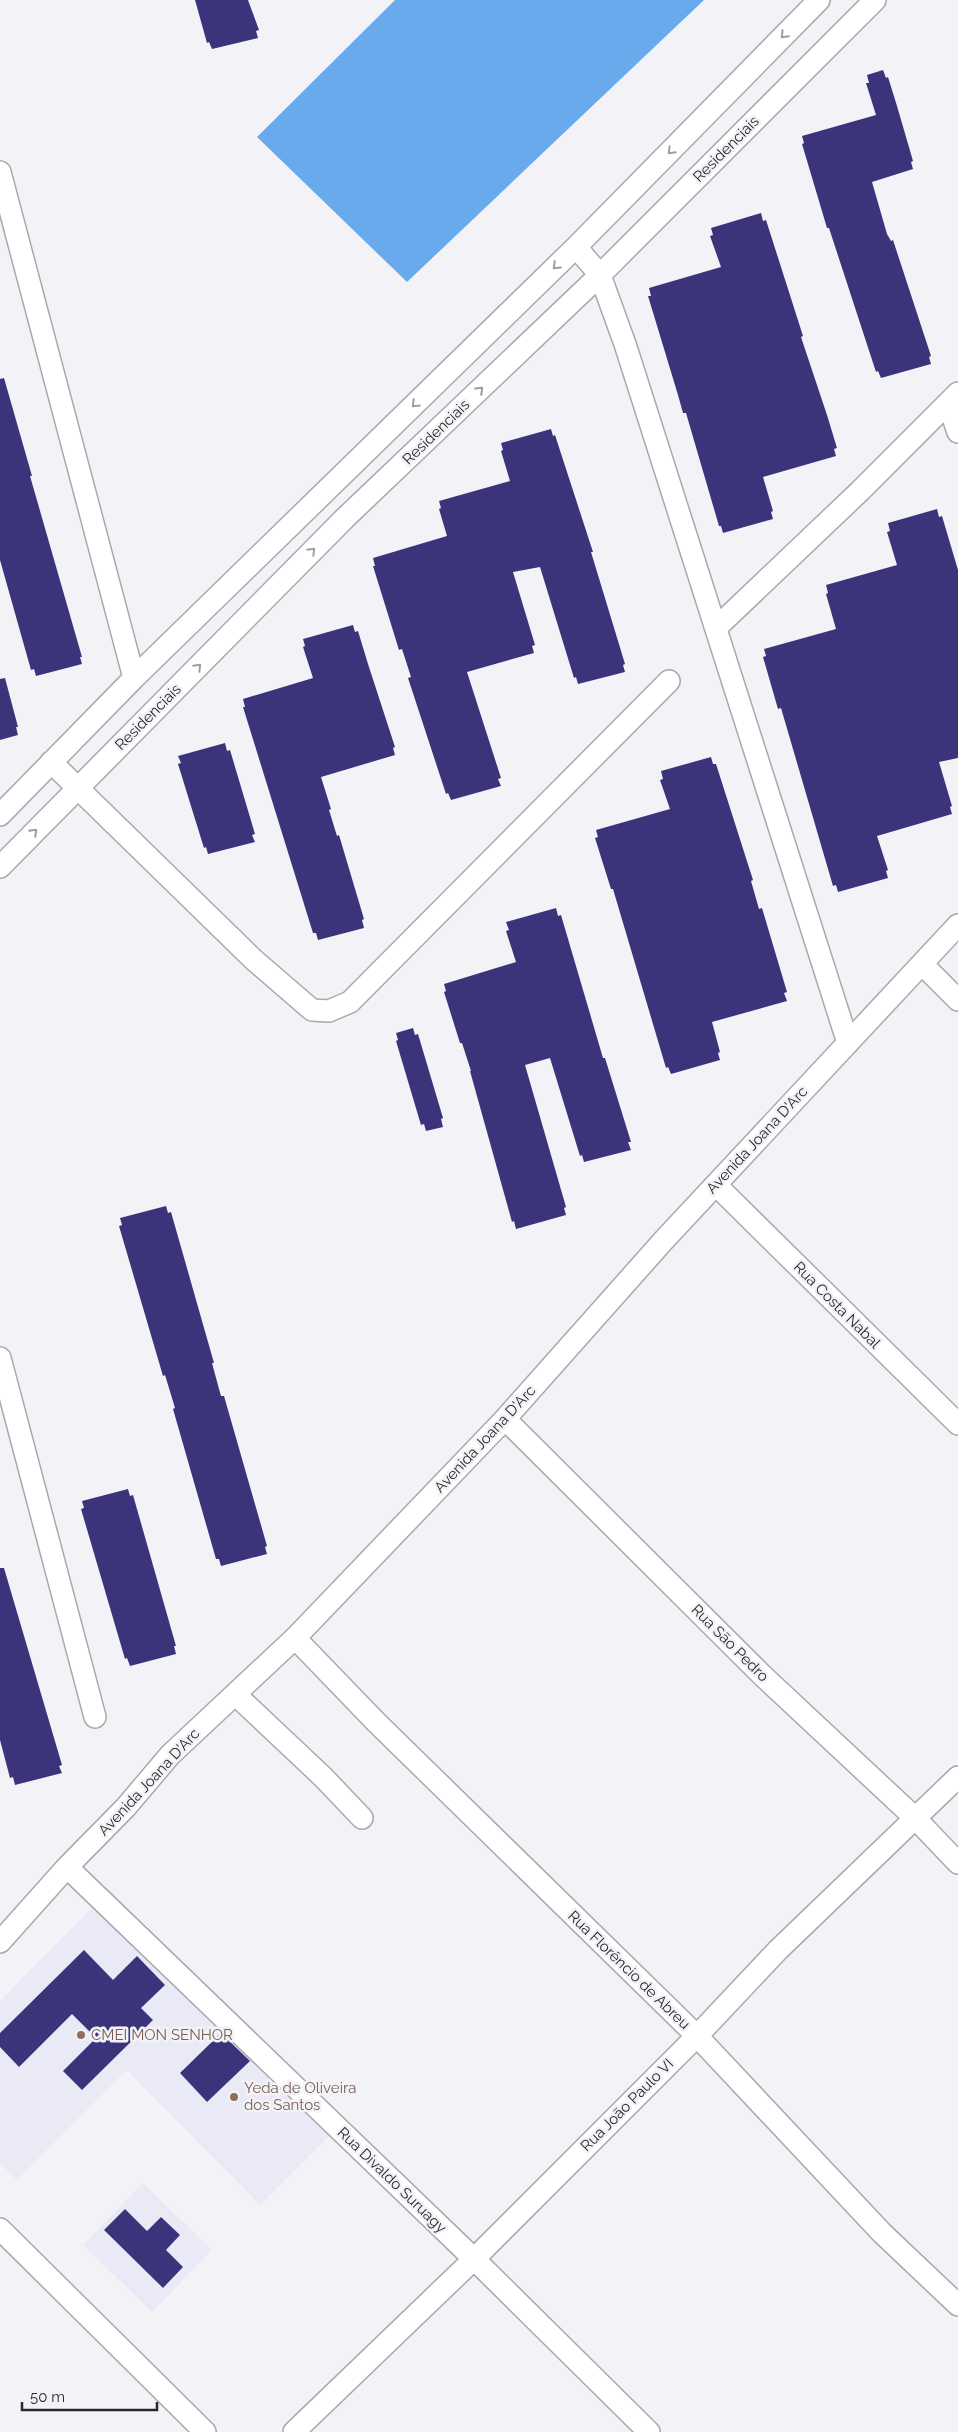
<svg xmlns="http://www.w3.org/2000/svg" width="958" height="2432" font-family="Raleway,sans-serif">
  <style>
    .built { fill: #eaeaf6 }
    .water { fill: #69aaec }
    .building { fill: #3b347b }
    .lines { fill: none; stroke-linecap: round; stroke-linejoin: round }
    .minor-casing { stroke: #a8a9ac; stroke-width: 24 }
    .minor { stroke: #fff; stroke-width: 21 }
    .oneway { stroke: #9f9f9f }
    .education-dot { fill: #8d6e63; stroke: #f3f3f7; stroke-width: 2 }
    .labels { text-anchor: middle; stroke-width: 5; stroke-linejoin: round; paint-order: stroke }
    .street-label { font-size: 15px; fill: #29292a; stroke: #f3f3f7 }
    .education-label { font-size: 15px; fill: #785e54; stroke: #f3f3f7; text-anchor: start }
  </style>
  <rect width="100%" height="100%" fill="#f3f3f7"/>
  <path class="built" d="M110,1890L341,2124L260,2205L127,2070L17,2180L0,2163V2001Z
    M143,2183L212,2250L152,2312L83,2245Z"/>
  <path class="water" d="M395,0H704L407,282L257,137Z"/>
  <path class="building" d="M195,0H248L259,30L256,31L258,38L212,49L209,42L207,43Z
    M883,70L886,78L888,77L897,106L913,161L911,162L913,169L872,182L887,234L891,241L893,240L931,356L929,357L931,364L881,378L878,371L876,372L829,228H827L802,144L804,143L802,136L876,115L866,83H869L867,75Z
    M761,213L763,221L766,220L803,336L801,337L827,415L837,448L834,449L836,456L763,477L773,511L771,512L773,519L723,533L721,526H719L686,413H683L678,395L648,296H651L649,288L721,267L710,236L713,235L711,228Z
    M4,378L32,476H30L82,657H80L82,664L36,676L34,669L31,670L0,560V379Z
    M551,429L553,436L555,435L593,552H591L625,664L623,665L625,672L578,684L576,677L574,678L540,567L513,572L535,645L532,646L534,653L467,672L501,778L498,779L501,786L451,800L448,793L446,794L408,678L411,677L402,649L399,650L373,566H375L373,558L447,536L439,509L441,508L439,501L510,481L501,451L503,450L501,443Z
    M937,509L939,517L942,516L958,570V758L939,762L952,806L950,807L952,814L877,836L888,870L886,871L888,878L838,892L836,885L833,886L781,708L778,709L763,657L766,656L764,649L836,629L826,594L828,593L826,585L897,565L887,532L890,531L888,523Z
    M353,625L355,632L358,631L368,664L395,747L393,748L395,755L321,777L331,809L329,810L337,836L339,835L364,919L362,920L364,928L318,940L316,933H313L243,707H245L243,699L313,678L303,647L305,646L303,639Z
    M5,678L18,727H16L18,735L0,740V679Z
    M225,743L227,751L230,750L255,834L252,835L255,842L208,854L206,847L204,848L195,819L178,764L181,763L178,756Z
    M711,757L713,764H716L753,880L751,881L759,909L762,908L787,992L784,993L787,1001L712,1022L720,1052L718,1053L720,1060L671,1074L668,1067L666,1068L613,889H611L595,838L598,837L596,830L670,809L660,780L663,779L661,771Z
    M556,908L558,916L561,915L603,1058H605L631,1142H628L631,1150L584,1162L582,1155L580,1156L550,1058L525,1065L566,1207L564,1208L566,1215L516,1229L514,1221L512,1222L470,1071H471L462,1043H460L444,992L446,991L444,984L516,962L506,931L509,930L506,922Z
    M413,1028L415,1035L418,1034L443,1118L441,1119L443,1127L426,1131L424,1124L421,1125L396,1041L398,1040L396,1033Z
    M166,1206L168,1213L171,1212L214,1363H212L219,1389L221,1396H224L267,1546L265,1547L267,1554L221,1566L219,1559H216L173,1409L175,1408L165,1375L163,1376L119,1226L122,1225L120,1218Z
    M128,1489L130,1496L133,1495L176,1646H174L176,1654L130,1666L127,1658L125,1659L81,1509L84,1508L82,1501Z
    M0,1568H4L62,1765L59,1766L62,1773L15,1785L13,1777L10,1778L0,1740Z
    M84,1950L113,1980L137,1956L165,1985L141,2008L153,2020L82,2090L63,2071L96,2038L72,2014L19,2067L0,2047V2033Z
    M221,2033L250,2061L207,2102L180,2073Z
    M125,2209L147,2231L161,2217L180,2235L166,2250L183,2267L163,2288L104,2230Z"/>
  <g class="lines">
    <g class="minor-casing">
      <path id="minor" d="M0,172L134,678
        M576,247L600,275L625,344L848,1043
        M948,403L958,432
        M716,628L860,491L958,393
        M51,762L254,960L312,1010L329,1011L350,1002L669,681
        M0,815L134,678L576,247L819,0
        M0,867L345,518L600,275L875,0
        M922,964L958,1000
        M716,1185L958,1424
        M0,1358L95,1717
        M505,1419L763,1676L915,1818L958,1863
        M295,1638L376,1722L697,2036L882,2233L958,2305
        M236,1695L324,1778L362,1818
        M67,1867L474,2259L649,2432
        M0,1942L67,1867L126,1807L170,1755L295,1638L505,1419L664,1240L958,925
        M0,2229L205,2432
        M294,2432L474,2259L697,2036L778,1950L958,1777"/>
    </g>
    <use href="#minor" class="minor"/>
  </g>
  <defs><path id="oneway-chevron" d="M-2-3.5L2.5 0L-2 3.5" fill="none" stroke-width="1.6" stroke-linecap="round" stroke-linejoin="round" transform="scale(1.25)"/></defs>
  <g class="oneway">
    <use href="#oneway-chevron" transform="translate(784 35) rotate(134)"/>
    <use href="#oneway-chevron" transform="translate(671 151) rotate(134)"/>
    <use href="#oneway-chevron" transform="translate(556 266) rotate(136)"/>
    <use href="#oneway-chevron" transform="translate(480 390) rotate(-44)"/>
    <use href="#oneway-chevron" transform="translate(415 404) rotate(136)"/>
    <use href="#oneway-chevron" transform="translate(312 551) rotate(-45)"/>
    <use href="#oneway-chevron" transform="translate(198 667) rotate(-45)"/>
    <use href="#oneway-chevron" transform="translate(34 832) rotate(-45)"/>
  </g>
  <g class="education-dot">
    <circle cx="81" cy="2035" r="5"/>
    <circle cx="234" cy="2097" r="5"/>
  </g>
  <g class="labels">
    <g class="street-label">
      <text transform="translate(726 149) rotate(-45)" y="5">Residenciais</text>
      <text transform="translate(436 432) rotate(-44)" y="5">Residenciais</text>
      <text transform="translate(148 717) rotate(-45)" y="5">Residenciais</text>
      <text transform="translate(757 1140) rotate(-47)" y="5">Avenida Joana D'Arc</text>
      <text transform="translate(837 1305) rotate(45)" y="5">Rua Costa Nabal</text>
      <text transform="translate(485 1439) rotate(-47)" y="5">Avenida Joana D'Arc</text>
      <text transform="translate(730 1643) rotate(45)" y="5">Rua São Pedro</text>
      <text transform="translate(149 1782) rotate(-47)" y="5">Avenida Joana D'Arc</text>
      <text transform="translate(629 1970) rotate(44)" y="5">Rua Florêncio de Abreu</text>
      <text transform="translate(627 2105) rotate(-45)" y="5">Rua João Paulo VI</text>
      <text transform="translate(392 2180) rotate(44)" y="5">Rua Divaldo Suruagy</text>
    </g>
    <g class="education-label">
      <text x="91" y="2040">CMEI MON SENHOR</text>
      <text x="244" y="2093">Yeda de Oliveira<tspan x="244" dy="17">dos Santos</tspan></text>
    </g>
  </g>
  <path d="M22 2402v8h135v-8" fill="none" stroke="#29292a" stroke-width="2.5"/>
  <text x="30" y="2402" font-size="15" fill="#29292a" stroke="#f3f3f7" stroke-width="4" paint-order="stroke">50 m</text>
</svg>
